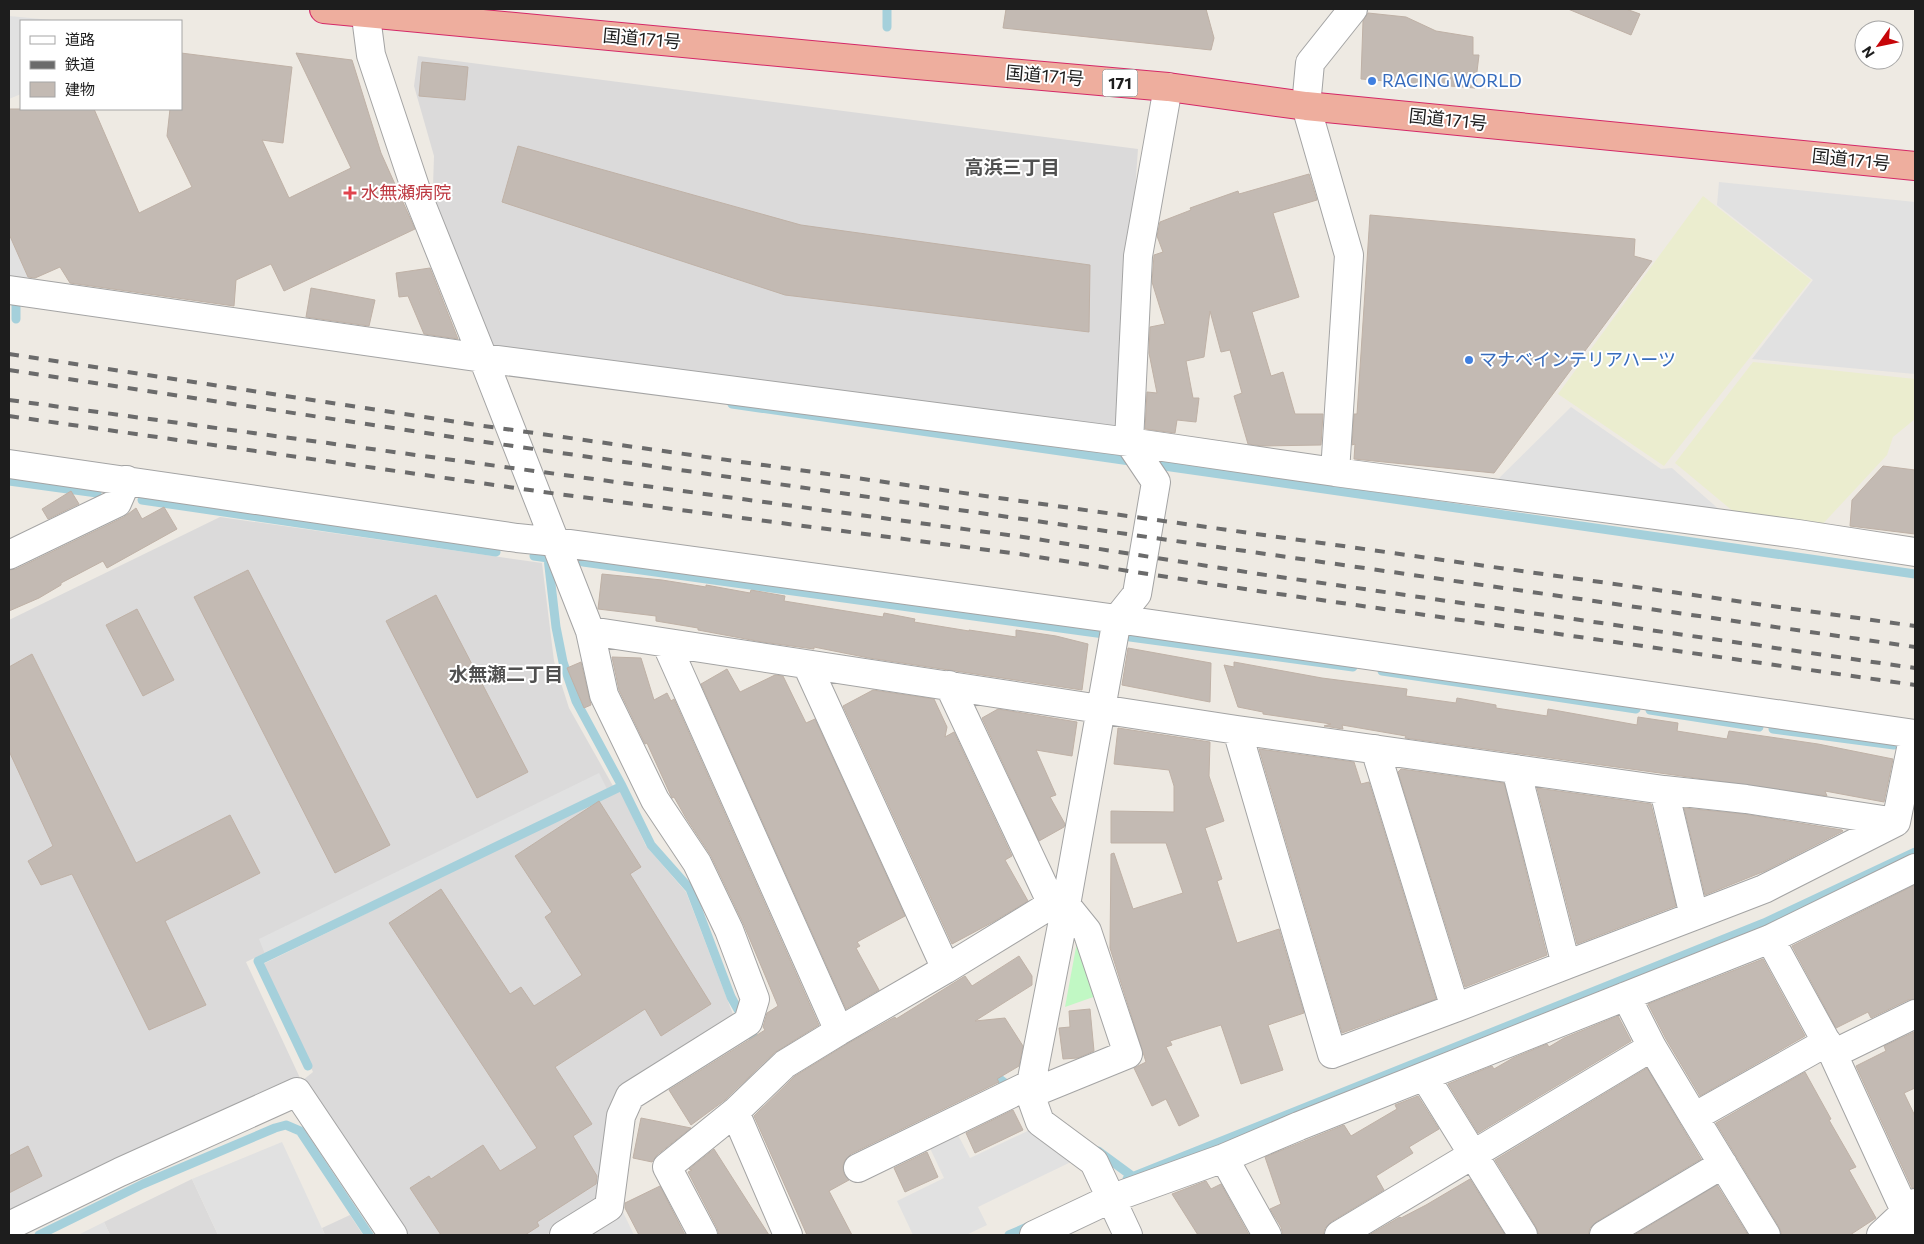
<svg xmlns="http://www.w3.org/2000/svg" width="1924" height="1244" font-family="Commissioner,'Noto Sans JP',sans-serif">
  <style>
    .residential { fill: #dbdada }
    .farmland { fill: #ebedcf }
    .park { fill: #c1f8c4 }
    .parking { fill: #e1e1e1 }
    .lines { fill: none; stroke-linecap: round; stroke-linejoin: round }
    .stream { stroke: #a5d0db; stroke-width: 9 }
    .building { fill: #c3bab3; stroke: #bfb1a6 }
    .minor-casing { stroke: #a4a4a4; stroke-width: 30 }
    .trunk-casing { stroke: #d42867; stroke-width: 30 }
    .minor { stroke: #fff; stroke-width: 28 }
    .trunk { stroke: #eeae9e; stroke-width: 28 }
    .rail { stroke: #6b6b6b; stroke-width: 4; stroke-dasharray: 10 10; stroke-linecap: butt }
    .shop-dot { fill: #3f7fe0; stroke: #fff; stroke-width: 2 }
    .health-dot { fill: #e0444e; stroke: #fff; stroke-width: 2 }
    .labels { text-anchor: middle; stroke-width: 4; stroke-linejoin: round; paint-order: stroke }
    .shield { fill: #fff; stroke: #616161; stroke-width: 1 }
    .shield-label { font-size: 16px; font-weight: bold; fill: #1d1d1d }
    .street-label { font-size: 18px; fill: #1d1d1d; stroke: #fff }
    .shop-label { font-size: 18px; fill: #366cbe; stroke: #fff; text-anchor: start }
    .health-label { font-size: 18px; fill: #be3a42; stroke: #fff; text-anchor: start }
    .neighbourhood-label { font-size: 19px; font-weight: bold; fill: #505050; stroke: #fff }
  </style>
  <rect width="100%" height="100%" fill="#eeeae3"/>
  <path class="residential" d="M418,56L1138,149L1118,432L485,348L425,202L433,186L434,156L414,86Z
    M220,517L542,563L554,661L569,708L613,786L246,962L300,1078L9,1216V620Z
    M620,790L646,846L686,892L736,1022L614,1097L602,1200L546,1235H403L303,1080L313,1072L263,964Z
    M192,1179L218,1235H110L104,1222Z
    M350,1215L363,1235H325L322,1228Z"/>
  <path class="farmland" d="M1703,196L1811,280L1664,466L1558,394Z
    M1753,362L1915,379V419L1893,437L1887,455L1818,529L1740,517L1675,463Z"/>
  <path class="park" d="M1079,931L1099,995L1065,1007Z"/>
  <path class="parking" d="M9,16L62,21H21V94L9,99Z
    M1719,182L1915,202V374L1752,359L1813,280L1717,205Z
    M9,234L30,281L9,279Z
    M1571,407L1661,469L1672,468L1730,519L1490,487Z
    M599,773L607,789L265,954L259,939Z
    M1036,1127L1075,1160L978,1207L987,1225L966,1235H913L897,1201L944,1178L929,1146L957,1133L970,1158Z
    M282,1142L325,1235H218L192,1179Z
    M622,1210L634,1235H581Z
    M104,1222L110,1235H78Z"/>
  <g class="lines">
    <path class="stream" d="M887,9V27
      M16,319V302
      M732,404L1137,462
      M1150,464L1915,574
      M9,481L97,493
      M142,500L496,552
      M534,556L548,558L556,627L563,662L576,701L622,786L651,845L690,889L731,997L759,1047
      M583,562L1104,634
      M1130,637L1353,667
      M1382,671L1636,709
      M1650,710L1759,727
      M1773,729L1894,745
      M308,1066L258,961L622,786
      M992,1069L997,1077L1013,1089
      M1098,1151L1132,1176
      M1127,1179L1764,923L1915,852
      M39,1235L143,1184L275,1128L286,1125L300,1131L369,1235
      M1009,1235L1032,1225"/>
  </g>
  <path class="building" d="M1006,9H1206L1214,38L1211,50L1003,28Z
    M1568,9H1626L1640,14L1631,35Z
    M1368,13L1406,17L1436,31L1473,37V55H1479L1475,88L1361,79L1363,21Z
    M181,53L292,67L283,143L262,140L289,198L351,168L296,53L352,60L381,153L415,229L284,291L271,264L236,280L234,306L70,283L60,267L35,278L28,277L9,234V109H94L139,213L192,187L167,136L170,109H181Z
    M422,62L468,67L465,100L419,96Z
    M518,146L801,225L1090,265L1089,332L785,295L502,202Z
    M1309,174L1317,200L1273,213L1299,297L1252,312L1271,376L1283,372L1295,414H1323L1321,445L1262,446L1248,444L1234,396L1242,393L1230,350L1221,352L1210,311L1204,357L1186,361L1193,398H1199L1196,422L1177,420L1175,433L1145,429L1147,392L1157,393L1149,353L1150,327L1165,324L1152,282L1154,255L1163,252L1157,236L1160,222L1191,210L1190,208L1238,191L1239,194Z
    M1370,215L1635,239L1634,256L1652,261L1494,473L1354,459L1355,444L1352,445L1354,414H1357Z
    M430,268L458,339L424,334L408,296L399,297L396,273Z
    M311,288L375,300L369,326L306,317Z
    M1883,466L1915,470V534L1850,526L1852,500Z
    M71,491L79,504L48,519L42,509Z
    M164,507L177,529L107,568L103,561L61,583V585L39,598L9,611V570L16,569L124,517L136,508L142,519Z
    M248,570L390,845L335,873L194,597Z
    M602,574L662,580L706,587V585L750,593L751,590L785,596L784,601L883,617L884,613L915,619L914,622L969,631V630L1016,637V630L1056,636L1088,644L1082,690L869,658L814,647V649L762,642L698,630V628L656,621V616L598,609Z
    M436,595L528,772L477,798L386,621Z
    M137,609L174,680L143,696L106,625Z
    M1128,648L1211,663L1210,702L1122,685Z
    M32,654L136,863L230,815L260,873L165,921L206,1005L149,1030L72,874L41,885L28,861L53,846L9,751V667Z
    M612,657L641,658L654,700L667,693L671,701L674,699L819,1025L774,1053L725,1100L691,1125L669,1090L765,1030L763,1027L767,1013L778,1006L743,923L711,856L686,818L674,797L672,798L647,743L645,744L619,690Z
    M581,662L591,705L584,708L567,668Z
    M1234,662L1322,678L1407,689L1406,696L1456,703L1457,698L1496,705V708L1547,716L1548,709L1637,725L1638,717L1678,723L1677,731L1727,739L1729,731L1818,744L1893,759L1884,802L1825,791L1827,796L1405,738L1406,736L1342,725L1343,729L1324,726L1331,724L1263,714V712L1238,707L1224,665L1234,667Z
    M727,669L740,692L775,675L783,676L806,723L815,719L905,916L857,942L860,946L856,948L879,990L846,1009L701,684Z
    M873,690L934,699L947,727L945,737L954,732L1012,856L1005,860L1028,901L993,922L952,944L843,706Z
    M998,709L1077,722L1072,756L1036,750L1056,795L1050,797L1065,824L1064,827L1039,841L982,718Z
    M1118,728L1210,742L1209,776L1224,821L1205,828L1222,879L1217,881L1237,943L1279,929L1304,1013L1268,1025L1283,1070L1241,1084L1221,1025L1170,1041L1172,1045L1166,1047L1199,1116L1179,1126L1166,1099L1152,1106L1134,1068L1146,1062L1110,948L1111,854L1114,853L1133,909L1183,893L1166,843H1111V811L1174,812V786L1169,770L1114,764Z
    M1259,749L1354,762L1361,784L1369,782L1436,999L1342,1033Z
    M1401,769L1504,783L1547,955L1465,987L1398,772Z
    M1537,788L1651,804L1676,906L1577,944Z
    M599,801L641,867L630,874L711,1004L661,1036L645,1009L555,1067L592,1124L573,1136L597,1176L596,1184L537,1222L539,1226L525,1235H441L410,1188L429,1176L431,1179L483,1145L500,1171L537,1148L389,923L441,889L510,994L521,987L534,1006L582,975L545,917L552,912L515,856Z
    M1684,808L1744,814L1842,830L1843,831L1765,871L1705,895Z
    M1915,885V999L1908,1000L1871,1018L1868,1012L1836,1028L1792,946Z
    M1019,956L1032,976V985L975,1021L1005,1018L1023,1046L1019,1066L997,1079L999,1082L851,1154L845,1160L843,1166L844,1174L849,1180L829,1191L852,1235H807L754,1116L795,1076L847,1044L895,1017L896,1019L965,976L972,986Z
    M1763,959L1805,1036L1700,1096L1666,1039L1648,1004Z
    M1090,1009L1094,1051L1078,1058L1063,1059L1059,1028L1070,1027L1069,1011Z
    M1618,1016L1631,1041L1478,1133L1448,1084L1492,1066L1494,1069L1513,1058L1547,1044L1549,1047L1564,1038Z
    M1914,1032L1915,1088L1904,1093L1915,1116V1188H1912L1856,1066L1886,1051L1884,1046Z
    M1647,1068L1701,1159L1596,1222L1590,1228L1588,1235H1539L1536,1227L1495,1160Z
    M1805,1072L1831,1119L1829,1120L1856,1167L1849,1170L1876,1218L1850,1235H1782L1779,1227L1716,1123Z
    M1418,1096L1439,1129L1409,1147L1413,1153L1376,1176L1384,1190L1331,1222L1325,1228L1323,1235H1283L1281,1227L1270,1209L1281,1204L1265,1157L1344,1125L1351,1136L1397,1109L1395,1105Z
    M1013,1110L1023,1130L975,1153L966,1133Z
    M641,1118L691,1128L657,1155L652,1162L633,1158Z
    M28,1146L42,1176L9,1193V1156Z
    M714,1149L751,1207L769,1235H719L717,1228L688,1172L692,1170L689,1169Z
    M927,1152L938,1177L905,1192L894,1168Z
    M1470,1179L1505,1235H1369L1400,1217L1401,1218L1426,1205Z
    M1206,1181L1211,1189L1221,1184L1249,1235H1198L1172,1194Z
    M1717,1185L1748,1235H1634Z
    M660,1186L685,1235H639L625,1208V1203Z"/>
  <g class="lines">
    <g class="minor-casing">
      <path id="minor" d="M365,9L371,55L418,196L483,358L590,631L604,695L655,800L697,863L729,930L755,999L748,1022L630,1096L621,1116L609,1207L564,1235
        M9,290L483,358L1129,442L1335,472L1349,255L1306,106L1310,63L1353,9
        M9,464L517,538L556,542L1117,619L1915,734
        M1335,472L1798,534L1915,552
        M9,555L117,503L127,480
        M590,631L1237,730L1664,790L1746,799L1896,822
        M666,643L839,1031L946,969
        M807,665L946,969L1052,904
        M949,685L1052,904L1066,905L1087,931L1128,1054L1030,1094
        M1237,730L1332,1054L1455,1008L1375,749
        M1694,916L1764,889L1896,822L1914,734
        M1770,939L1833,1054L1906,1213L1915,1229
        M1566,965L1694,916L1664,790
        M1626,996L1652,1047L1694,1117
        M1455,1008L1566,965L1516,769
        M1833,1054L1915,1014
        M1425,1077L1523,1235
        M1224,1158L1267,1235
        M858,1168L1031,1084
        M9,1226L120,1172L297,1092L393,1235
        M703,1235L667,1167L735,1112
        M788,1235L735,1112L785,1064L839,1031
        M1034,1235L1110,1199L1224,1158L1299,1126L1770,939L1915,868
        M1128,1235L1094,1162L1040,1122L1030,1094L1031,1084L1066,905L1117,619L1137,594L1156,482L1129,442L1138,256L1168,87
        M1339,1235L1652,1047
        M1604,1235L1723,1164
        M1766,1235L1694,1117L1827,1042
        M1881,1235L1915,1203"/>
    </g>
    <g class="trunk-casing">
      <path id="trunk" d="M324,9L906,64L1168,87L1306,106L1915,166"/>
    </g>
    <use href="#minor" class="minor"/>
    <use href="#trunk" class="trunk"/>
    <path class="rail" d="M9,354L477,425L1915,626
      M9,370L485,442L1915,647
      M9,400L1023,537L1259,574L1915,668
      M9,416L558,494L1019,554L1258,591L1915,685"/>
  </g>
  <g class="shop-dot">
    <circle cx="1372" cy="81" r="5"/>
    <circle cx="1469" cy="360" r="5"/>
  </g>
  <path class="health-dot" d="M347.5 185.5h5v5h5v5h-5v5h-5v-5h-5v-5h5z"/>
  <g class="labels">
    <rect class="shield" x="1102.5" y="69.5" width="35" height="27" rx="4"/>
    <g class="shield-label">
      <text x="1120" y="89">171</text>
    </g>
    <g class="street-label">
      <text transform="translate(642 39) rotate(5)" y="6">国道171号</text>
      <text transform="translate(1045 76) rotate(5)" y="6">国道171号</text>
      <text transform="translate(1448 120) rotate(6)" y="6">国道171号</text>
      <text transform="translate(1851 160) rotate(6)" y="6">国道171号</text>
    </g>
    <g class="shop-label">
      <text x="1382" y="87">RACING WORLD</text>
      <text x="1479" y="366">マナベインテリアハーツ</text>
    </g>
    <g class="health-label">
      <text x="361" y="199">水無瀬病院</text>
    </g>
    <g class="neighbourhood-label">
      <text x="1012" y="174">高浜三丁目</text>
      <text x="506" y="681">水無瀬二丁目</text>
    </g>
  </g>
  <rect width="1924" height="1244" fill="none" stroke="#1d1d1d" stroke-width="20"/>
  <rect x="20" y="20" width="162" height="90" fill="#ffffff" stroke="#a5a5a5"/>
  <rect x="30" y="36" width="25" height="8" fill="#ffffff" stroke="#a5a5a5"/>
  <text x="65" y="45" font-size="15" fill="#1d1d1d">道路</text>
  <rect x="30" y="61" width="25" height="8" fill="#6b6b6b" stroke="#a5a5a5"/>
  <text x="65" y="70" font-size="15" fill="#1d1d1d">鉄道</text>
  <rect x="30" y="82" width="25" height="15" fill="#c3bab3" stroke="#a5a5a5"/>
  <text x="65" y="95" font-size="15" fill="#1d1d1d">建物</text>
  <g transform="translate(1879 45) rotate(237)"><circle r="24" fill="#ffffff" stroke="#a5a5a5"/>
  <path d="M0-4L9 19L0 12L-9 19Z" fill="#c60509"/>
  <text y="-8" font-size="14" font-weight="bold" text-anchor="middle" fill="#1d1d1d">N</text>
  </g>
</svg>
